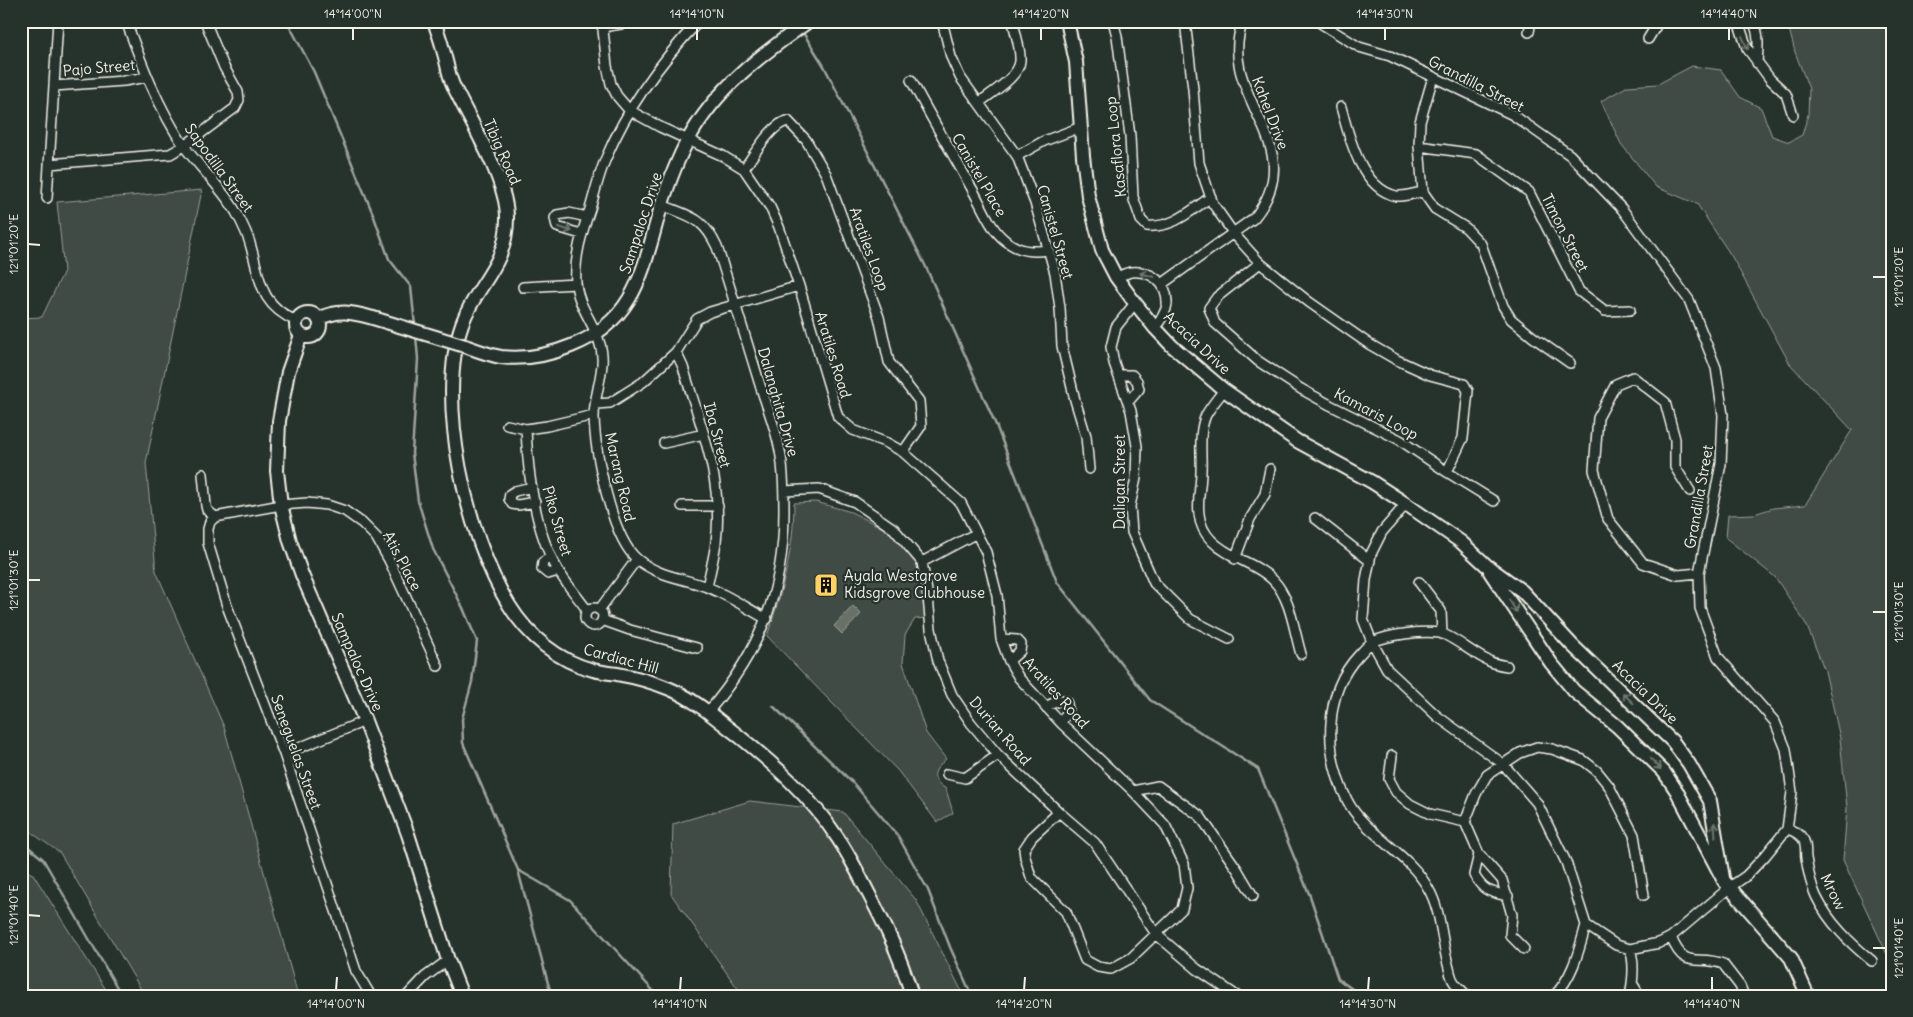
<svg xmlns="http://www.w3.org/2000/svg" width="1913" height="1017" font-family="Delius,sans-serif">
  <style>
    .green { fill: #414b45; stroke: #9a9e96 }
    .water { fill: #676f68; stroke: #9fa39b }
    .lines { fill: none; stroke-linecap: round; stroke-linejoin: round }
    .stream { stroke: #9fa39b; stroke-width: 2.5 }
    .street-casing { stroke: #f4f1e8; stroke-width: 12 }
    .secondary-casing { stroke: #f4f1e8; stroke-width: 16 }
    .street { stroke: #26332d; stroke-width: 9 }
    .secondary { stroke: #26332d; stroke-width: 12 }
    .secondary-bridge-casing { stroke: #f4f1e8; stroke-width: 16; stroke-linecap: butt }
    .secondary-bridge { stroke: #26332d; stroke-width: 12 }
    .oneway { stroke: #6e766e }
    .ticks { fill: none; stroke: #f4f1e8; stroke-width: 2 }
    .labels { text-anchor: middle; stroke-width: 4.5; stroke-linejoin: round; paint-order: stroke }
    .street-label { font-size: 15px; fill: #f4f1e8; stroke: #26332d }
    .poi-label { font-size: 15px; fill: #f4f1e8; stroke: #26332d; text-anchor: start }
    .neatline { fill: none; stroke: #f4f1e8; stroke-width: 2 }
    .ticks-label { font-size: 12px; text-anchor: middle; fill: #f4f1e8 }
  </style>
  <rect width="100%" height="100%" fill="#26332d"/>
  <filter id="ink" filterUnits="userSpaceOnUse"><feTurbulence type="fractalNoise" baseFrequency=".02" numOctaves="2"/><feDisplacementMap in="SourceGraphic" scale="10" xChannelSelector="R" yChannelSelector="G"/><feConvolveMatrix kernelMatrix="1 2 1 2 8 2 1 2 1" color-interpolation-filters="sRGB"/></filter>
  <g filter="url(#ink)">
    <path class="green" d="M1787,21H1892V965L1843,860L1847,808L1840,738L1825,671L1806,624L1775,577L1726,538L1728,515L1754,514L1773,508L1805,505L1852,430L1790,364L1732,257L1697,204L1656,187L1621,144L1601,101L1628,86L1658,84L1692,66L1721,70L1740,97L1761,108L1772,136L1789,142L1802,135L1808,115L1809,89L1795,52Z
      M202,190L146,463L156,571L224,727L298,996H145L60,853L21,825V315L22,318L42,317L64,271L57,202Z
      M816,502L851,512L889,531L917,564L927,618L915,619L905,635L903,663L926,733L946,759C933,771 929,778 946,789L953,813L937,822L898,771L767,636C782,593 794,549 794,503Z
      M750,801L843,812L916,900L964,996H743L671,894L673,824Z
      M21,869L33,874L110,996H21Z"/>
    <path class="water" d="M853,606L861,614L842,634L834,626Z"/>
    <g class="lines">
      <path class="stream" d="M287,21L314,72L373,214L389,259L411,287L415,326
        M802,31L824,66L925,265L996,425L1057,582L1150,700L1258,769L1310,896L1338,979L1362,996
        M416,336L418,359L412,453L418,501L433,549L463,608L477,641L472,682L462,719L463,743L518,870L549,987L554,996
        M773,706L853,783L898,836L928,890L950,947L972,996
        M21,841L43,859L122,996
        M518,870L570,900L658,996"/>
      <g class="street-casing">
        <path id="street" d="M126,21C142,65 158,107 184,146C200,168 222,188 236,212C242,223 248,234 251,247C261,281 259,304 296,321
          M602,21L607,66L611,84L617,96L629,110L660,127L723,156L744,169L770,207L779,227L799,286L838,417L853,430L887,443L903,452L961,503L986,552L997,595L1001,639L1009,661L1019,678L1061,723L1133,791L1165,825L1184,864L1187,888L1182,909L1131,958L1111,969L1098,967L1085,960L1066,912L1031,877L1025,857L1024,849L1032,837L1059,812
          M699,21C660,62 628,106 606,158C599,174 595,192 590,209C582,232 574,257 576,283C578,312 605,333 602,364C601,381 594,399 594,417C595,451 611,537 637,559C657,576 683,578 707,587C728,595 748,609 767,619
          M942,21L951,57L960,77L1017,156L1035,203L1055,273L1060,308L1062,346L1075,400L1086,436L1089,469
          M1113,21L1117,36L1130,136L1133,197L1141,220L1147,226C1174,228 1190,211 1211,197
          M1185,21L1193,89L1199,163L1213,204L1234,234L1260,263L1309,302L1369,344L1397,360L1430,375L1464,384L1468,391L1463,438L1447,472
          M1317,21L1359,47L1390,56L1513,115L1570,155L1622,209L1689,300L1716,368L1723,415L1721,464L1699,573L1700,608L1718,657L1775,722L1786,749L1792,792L1787,829L1765,856L1746,876L1730,887L1671,937L1659,943L1630,949L1616,945L1586,925L1566,862L1537,803L1503,764L1437,716L1387,669L1372,642L1363,619L1366,580L1371,554L1382,532L1406,504
          M1738,21L1747,48L1770,79L1786,94L1793,115
          M1753,21C1760,34 1758,49 1757,63
          M602,27L621,24L625,21
          M1529,32L1531,21
          M1648,39L1659,21
          M1433,77L1420,122L1419,146L1423,192L1435,209L1466,228L1481,244L1503,306L1511,319L1533,337L1570,363
          M911,80C930,116 951,151 971,187C982,205 989,228 1006,241C1020,252 1033,252 1049,250
          M54,86L124,81L147,77
          M979,103C991,93 1019,77 1020,61C1021,48 1015,34 1013,21
          M1341,107C1349,137 1361,188 1396,196C1403,197 1415,193 1423,192
          M1419,146L1476,154L1529,192L1579,291L1605,311L1630,310
          M1017,156L1044,141L1081,127
          M49,164L170,154L184,146L235,108L239,100L238,92L224,67L205,21
          M744,169C753,156 772,123 788,121L806,140L826,174L879,317L889,362L919,401L921,426L903,452
          M47,198L58,21
          M662,205C691,217 703,217 717,247C732,293 746,339 760,385C767,407 776,429 780,451C784,470 784,492 784,511C784,592 760,651 708,712
          M581,234L557,227L555,218L557,215L569,213L587,217
          M1260,263L1217,297L1209,308L1215,323L1258,361L1301,389L1330,405L1400,440L1447,472L1494,501
          M1116,277C1120,276 1126,273 1131,272C1151,270 1168,283 1167,304C1166,313 1160,321 1155,328
          M1162,284L1254,218C1314,144 1214,97 1243,21
          M523,287L576,284
          M1135,303L1116,327L1111,347L1114,363L1131,411L1137,446L1136,478L1130,506L1132,532L1154,583L1190,619L1229,639
          M676,352L683,367C700,424 724,481 716,542C714,557 710,573 707,587
          M1118,375H1132L1137,381L1139,389L1128,402
          M1224,390C1218,398 1211,406 1206,415C1198,433 1202,453 1201,472C1201,486 1197,500 1199,514C1200,524 1205,534 1212,541C1230,559 1255,562 1273,580C1291,598 1294,631 1301,654
          M596,404L610,403L643,382L676,352L697,319L710,312L799,286
          M507,425L526,429L547,426L594,415
          M526,429C528,473 534,531 558,570C566,584 578,597 587,610
          M664,443L704,434
          M203,474L206,506L207,510L215,517
          M532,487L515,491L510,494L509,499L512,504L518,505L535,502
          M784,491L819,489L855,502L894,529L922,562L928,597L931,629L938,661L952,695L971,723L998,755L1059,812L1095,843L1156,934L1197,969L1237,996
          M1690,491L1675,467V439L1665,402L1633,377L1616,384L1598,418L1594,470L1608,519L1643,563L1678,575L1699,573
          M682,506H718
          M215,517L210,522L208,529V543L227,606L284,754L356,971L371,996
          M215,517L281,505L307,503L327,505L345,511L362,523L376,537L389,560L438,666
          M1315,518L1370,561
          M551,557L543,562L542,569L548,574L558,571
          M1235,559L1250,519L1265,494L1270,469
          M922,562L975,534
          M1419,582L1441,611L1442,634
          M585 617a9 9 0 1 1 18 0a9 9 0 1 1-18 0Z
          M599,610L637,559
          M602,620L630,630L697,648
          M1001,639L1017,640L1021,644L1020,651L1009,661
          M1045,707L1060,700L1066,701C1070,710 1066,715 1061,723
          M284,754L365,721
          M1392,756L1389,779L1396,792L1410,804L1430,814L1465,822
          M947,774L965,778L998,755
          M1133,791L1158,786L1200,816L1237,869L1253,896
          M1787,829C1794,831 1799,833 1803,839C1807,845 1805,852 1806,858C1808,871 1811,885 1816,896C1829,923 1850,943 1872,961
          M1479,854L1474,875C1484,892 1490,892 1508,896
          M1671,937C1685,972 1697,954 1723,964L1740,986L1744,996
          M1524,949L1510,935L1512,915L1502,880L1479,854L1465,822L1476,794L1487,775L1520,753L1537,747L1552,749L1583,760L1597,771L1609,786L1634,835L1644,895
          M1630,949C1635,963 1633,981 1630,996
          M1632,983L1640,996
          M407,996L425,977L448,960
          M1467,996C1463,991 1457,987 1454,982C1451,978 1450,972 1449,968C1441,941 1442,912 1428,888C1407,851 1364,834 1347,800C1324,754 1323,693 1359,655C1363,651 1368,644 1373,642C1389,634 1422,631 1440,633C1453,636 1474,655 1489,661C1494,664 1501,665 1507,666
          M1554,996C1573,977 1579,950 1586,925"/>
      </g>
      <g class="secondary-casing">
        <path id="secondary" d="M434,21C437,31 441,40 443,50C447,62 448,74 453,85C470,122 508,181 507,219C507,266 476,284 462,324C435,400 467,538 509,605C528,636 558,661 593,670C601,672 610,673 617,674C635,677 653,682 670,689C694,699 714,717 735,733C773,763 810,796 837,837C852,859 863,883 875,906C890,935 903,964 912,996
          M1067,21L1076,62L1083,156L1088,196L1102,250L1116,277L1135,303L1155,328L1172,346L1224,390L1297,441L1372,482L1406,504L1461,542L1486,565L1522,591L1572,645L1673,742L1689,764L1710,801L1723,878
          M296 325a12 12 0 1 1 24 0a12 12 0 1 1-24 0Z
          M318,319C339,309 351,312 373,318
          M301,335L288,372L279,421L277,471L281,505L290,541L302,575L365,721L408,834L448,960L462,996
          M465,346C476,350 489,355 501,357C526,360 549,355 571,346C638,320 643,267 661,207C668,185 677,160 688,140C716,88 762,54 809,21
          M1490,572L1551,663L1574,691L1617,726L1664,772L1676,790L1724,881L1791,958L1808,996"/>
      </g>
      <use href="#street" class="street"/>
      <use href="#secondary" class="secondary"/>
      <g class="secondary-bridge-casing">
        <path id="secondary-bridge" d="M373,318L465,346"/>
      </g>
      <use href="#secondary-bridge" class="secondary-bridge"/>
    </g>
    <defs><path id="oneway-shaft" d="M-6 0H5M1.5-3L5.5 0L1.5 3" fill="none" stroke-width="1.6" stroke-linecap="round" stroke-linejoin="round" transform="scale(1.25)"/></defs>
    <g class="oneway">
      <use href="#oneway-shaft" transform="translate(1745 43) rotate(67)"/>
      <use href="#oneway-shaft" transform="translate(565 229) rotate(18)"/>
      <use href="#oneway-shaft" transform="translate(1147 275) rotate(-164)"/>
      <use href="#oneway-shaft" transform="translate(1513 606) rotate(58)"/>
      <use href="#oneway-shaft" transform="translate(1628 698) rotate(-136)"/>
      <use href="#oneway-shaft" transform="translate(1656 764) rotate(46)"/>
      <use href="#oneway-shaft" transform="translate(1715 830) rotate(-94)"/>
    </g>
  </g>
  <path class="ticks" d="M353,40V28M697,40V28M1041,40V28M1385,40V28M1729,40V28M28,244L40,245M1873,277H1886M28,580H40M1873,612H1886M28,915L40,916M1873,948H1886M336,990L337,977M680,990L681,977M1024,990L1025,977M1368,990L1369,977M1712,990V977"/>
  <defs>
    <g id="building-square" transform="scale(1.25)"><rect x="-9" y="-9" width="18" height="18" rx="4" fill="#ffd166" stroke="#26332d"/><path d="M-4-6H4V6H1V3H-1V6H-4ZM-2.5-4.3h1.7v1.8h-1.7ZM.8-4.3h1.7v1.8H.8ZM-2.5-1h1.7V.8h-1.7ZM.8-1h1.7V.8H.8Z" fill="#111"/></g>
  </defs>
  <g fill-rule="evenodd">
    <use href="#building-square" x="826" y="585"/>
  </g>
  <g class="labels">
    <g class="street-label">
      <text transform="translate(99 68) rotate(-5)" y="5">Pajo Street</text>
      <text transform="translate(1476 84) rotate(27)" y="5">Grandilla Street</text>
      <text transform="translate(1270 113) rotate(69)" y="5">Kahel Drive</text>
      <text transform="translate(1116 147) rotate(-96)" y="5">Kasaflora Loop</text>
      <text transform="translate(502 152) rotate(66)" y="5">Tibig Road</text>
      <text transform="translate(219 168) rotate(54)" y="5">Sapodilla Street</text>
      <text transform="translate(979 175) rotate(60)" y="5">Canistel Place</text>
      <text transform="translate(641 223) rotate(-72)" y="5">Sampaloc Drive</text>
      <text transform="translate(1055 232) rotate(74)" y="5">Canistel Street</text>
      <text transform="translate(1565 233) rotate(63)" y="5">Timon Street</text>
      <text transform="translate(869 249) rotate(70)" y="5">Aratiles Loop</text>
      <text transform="translate(1197 343) rotate(43)" y="5">Acacia Drive</text>
      <text transform="translate(833 355) rotate(73)" y="5">Aratiles Road</text>
      <text transform="translate(778 402) rotate(74)" y="5">Dalanghita Drive</text>
      <text transform="translate(1376 414) rotate(28)" y="5">Kamaris Loop</text>
      <text transform="translate(717 435) rotate(75)" y="5">Iba Street</text>
      <text transform="translate(620 477) rotate(77)" y="5">Marang Road</text>
      <text transform="translate(1120 482) rotate(-90)" y="5">Daligan Street</text>
      <text transform="translate(1699 497) rotate(-80)" y="5">Grandilla Street</text>
      <text transform="translate(557 521) rotate(74)" y="5">Piko Street</text>
      <text transform="translate(402 561) rotate(62)" y="5">Atis Place</text>
      <text transform="translate(621 659) rotate(15)" y="5">Cardiac Hill</text>
      <text transform="translate(357 662) rotate(66)" y="5">Sampaloc Drive</text>
      <text transform="translate(1645 692) rotate(44)" y="5">Acacia Drive</text>
      <text transform="translate(1056 693) rotate(48)" y="5">Aratiles Road</text>
      <text transform="translate(1000 731) rotate(49)" y="5">Durian Road</text>
      <text transform="translate(296 752) rotate(70)" y="5">Seneguelas Street</text>
      <text transform="translate(1833 892) rotate(64)" y="5">Mrow</text>
    </g>
    <g class="poi-label">
      <text x="844" y="581">Ayala Westgrove<tspan x="844" dy="17">Kidsgrove Clubhouse</tspan></text>
    </g>
  </g>
  <rect width="1913" height="1017" fill="none" stroke="#26332d" stroke-width="55"/>
  <rect x="28" y="28" width="1858" height="962" class="neatline"/>
  <g class="ticks-label">
    <text x="353" y="18">14°14'00"N</text>
    <text x="697" y="18">14°14'10"N</text>
    <text x="1041" y="18">14°14'20"N</text>
    <text x="1385" y="18">14°14'30"N</text>
    <text x="1729" y="18">14°14'40"N</text>
    <text transform="translate(14 244) rotate(-90)" y="4">121°01'20"E</text>
    <text transform="translate(1899 277) rotate(-90)" y="4">121°01'20"E</text>
    <text transform="translate(14 580) rotate(-90)" y="4">121°01'30"E</text>
    <text transform="translate(1899 612) rotate(-90)" y="4">121°01'30"E</text>
    <text transform="translate(14 915) rotate(-90)" y="4">121°01'40"E</text>
    <text transform="translate(1899 948) rotate(-90)" y="4">121°01'40"E</text>
    <text x="336" y="1008">14°14'00"N</text>
    <text x="680" y="1008">14°14'10"N</text>
    <text x="1024" y="1008">14°14'20"N</text>
    <text x="1368" y="1008">14°14'30"N</text>
    <text x="1712" y="1008">14°14'40"N</text>
  </g>
</svg>
